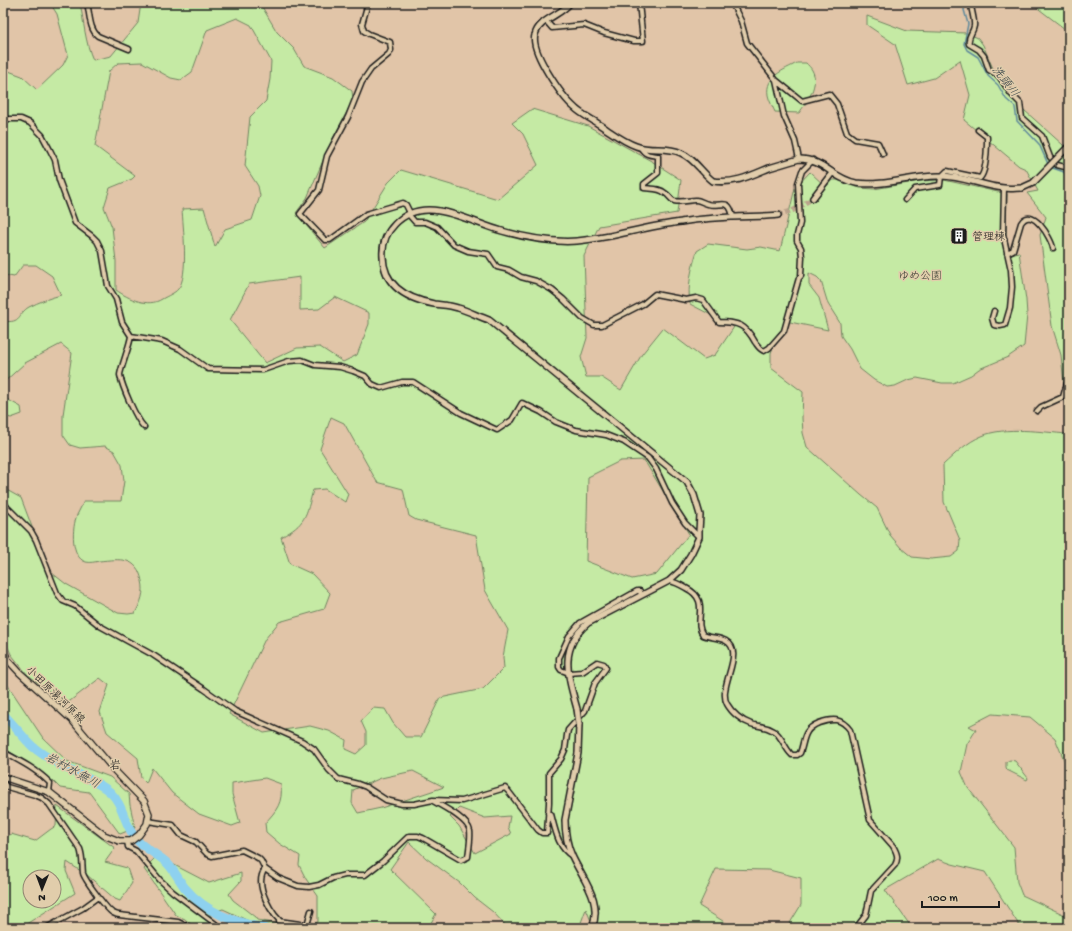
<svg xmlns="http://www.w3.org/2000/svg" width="1072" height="931" font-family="'Gochi Hand','Klee One',sans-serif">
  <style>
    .green { fill: #c5eaa4; stroke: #708360; fill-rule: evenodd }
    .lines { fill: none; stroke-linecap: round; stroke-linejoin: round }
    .stream { stroke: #60899b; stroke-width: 1.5 }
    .river { stroke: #8ed1ef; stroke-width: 9 }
    .tertiary-tunnel { stroke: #baa38c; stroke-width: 5; stroke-dasharray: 5 2.5; stroke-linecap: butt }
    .minor-casing { stroke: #1c1c1c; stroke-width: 7 }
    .tertiary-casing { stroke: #1c1c1c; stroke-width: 8 }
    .secondary-casing { stroke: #1c1c1c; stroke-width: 8 }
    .minor { stroke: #e1cdab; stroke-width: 4 }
    .tertiary { stroke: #e1cdab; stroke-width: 5 }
    .secondary { stroke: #e1cdab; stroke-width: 5.5 }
    .tertiary-bridge-casing { stroke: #1c1c1c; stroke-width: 8; stroke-linecap: butt }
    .tertiary-bridge { stroke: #e1cdab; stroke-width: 5 }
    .labels { text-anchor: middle; stroke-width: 3; stroke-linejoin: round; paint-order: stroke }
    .poi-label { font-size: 11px; fill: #1c1c1c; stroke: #e1cdab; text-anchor: start }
    .park-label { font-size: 11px; fill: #353b30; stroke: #e1cdab }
    .street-label { font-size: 11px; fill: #1c1c1c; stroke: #e1cdab }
    .water-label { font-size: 12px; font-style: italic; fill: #334046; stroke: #e1cdab }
    .neighbourhood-label { font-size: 12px; fill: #1c1c1c; stroke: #e1cdab }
  </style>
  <rect width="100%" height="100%" fill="#e1c5a8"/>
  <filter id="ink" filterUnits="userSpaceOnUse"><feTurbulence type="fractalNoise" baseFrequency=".025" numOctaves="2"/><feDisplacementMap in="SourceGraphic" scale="8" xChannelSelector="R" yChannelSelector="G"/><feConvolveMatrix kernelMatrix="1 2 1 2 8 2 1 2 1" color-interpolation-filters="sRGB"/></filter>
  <g filter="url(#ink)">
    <path class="green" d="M50,3H80C84,22 85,42 93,60L111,56L138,23L141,3H263L261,5L277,32L294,49L304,66L333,77L352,91L353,100L331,142L307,198L296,213L325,248L364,222L388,183L401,170L498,199L538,165L523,134L512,123L532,109L588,126L653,162L681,180L677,213L599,226L584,256L587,338L581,357L586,377H601L621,390L642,354L663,328L704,359L715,355L734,327L690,304C687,286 692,267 697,251L708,244L747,249L761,247L780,251L795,188L810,172L826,187L832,180H837L860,188L874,189L920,181L944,180L1007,194L1006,234L1010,254L1019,252L1026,300L1027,315L1024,346L1008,357L979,369L971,375L953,383H942L917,378L908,380L895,386L887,387L874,380L860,369L850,349L841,336L840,323L828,304L821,281L817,277L809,273V285L819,298L828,330L790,322L778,333L771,353V368L803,392L802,418L803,433L807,447L861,495L877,508L890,535L901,548L912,557L931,559L951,557L959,551L960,540L944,502L943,465C955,454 967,442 982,436C1004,426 1043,432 1067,434L1069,432V772L1055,738L1030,717L992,714L969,726L976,730L967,744L961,772L968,788L1014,847L1017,882L1022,895L1069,917V926L1019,925L985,872L952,864L938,859L885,890L912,928H787L801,905V878L769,870L716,869L699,906L734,928H594L586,909L579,928H508L493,912L475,898L460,883L426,858L409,842L390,869L436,914L428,928H302L318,922V896L306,879L299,865L300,856L280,844L266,832L265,823C277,810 283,803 281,784L265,778L232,783V794L240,823L232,826L199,814L172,793L152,768L146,783L141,778L138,758L107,732L100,712L109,685L100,678L66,704L27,674L11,654L3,636V488L21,498L32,527L39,550L52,573L66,584L118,613L128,614L135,613C141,603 145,592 142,581C137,556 120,559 99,561C95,562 90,563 86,562C70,557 72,527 77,515C79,510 82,506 84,501H121L124,481L122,465L114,451L105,446L80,448L70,445L63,435V415L72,353L61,344L25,363L3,383V321C22,324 17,314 29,307C39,302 49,298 61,295L52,276L36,265H23L14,277L3,275V69L22,76L37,90L63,65L68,55L57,14ZM237,18L251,25L271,61L270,79L266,101L250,117L245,166L258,186L260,196L252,220L225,229L215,247L204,208L182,209C183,226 189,277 178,289C175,293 167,296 162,299C148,308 129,299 116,290V261L112,227L104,207L110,188L132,179L135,176L95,146L109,71L118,63L142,62L171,78L181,80L192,72L207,30ZM300,277V310L319,309L335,297L369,313V324L357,355L343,362L320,347L297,348L265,363L230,320L249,284ZM331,417L344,423L377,482L403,489L409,516L416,520L476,535L485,590L508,630L503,657L504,668L483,689L440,698L421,737H405L393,723L385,709L373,708L361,721L366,732V745L356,754L345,749L346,740L329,731L310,726L264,733L229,714L265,639L279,622L324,609L330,593L312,574L290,564L281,537C306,524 306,516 313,490L325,489L345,502L348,494L320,449ZM644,460L689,534L657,574L632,579L586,561L588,477L620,461ZM413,771L444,787L381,808L358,813L352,803L353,790L381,778ZM459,808L485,818L510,816L508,827L511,834L475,853L459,826L450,817Z
      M1031,3H1069V48L1066,43L1065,29Z
      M867,16L907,31L967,33L978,38L983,45L997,78L1009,94L1024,110L1063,145L1069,155V414L1066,402L1061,355L1052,326L1040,235L1046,217L1027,193L1038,191L1026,169L1019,166L964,120L970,95L960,60L934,78L908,85L895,44L867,25Z
      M797,63H806C808,65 811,68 812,70C820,84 807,102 799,113L775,112C773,107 769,101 768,95C765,76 784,70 797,63Z
      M3,397L21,407L22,414L11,418L3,416Z
      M3,677L5,681L43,738L67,761L110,777L129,794L130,805L135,828L120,834L89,792L60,788L54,782L3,747Z
      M1010,760L1015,761L1028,778L1027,780L1007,770L1006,767V762Z
      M57,806L115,848L105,862L127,868L132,883L120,901L115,899L87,875L67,862L66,871L75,893L20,928H3V840L11,834L35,841L51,829L56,826ZM30,877H54V901H30Z
      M157,856L209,883L241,873V881L229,894L233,900L255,917L257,920L300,928H281L251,922L223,909L209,913L217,928H195L185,919L176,915L144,869Z"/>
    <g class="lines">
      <path class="stream" d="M965,3L964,10L968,24L964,44L967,50L978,57L988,76L998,85L1006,99L1015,107L1017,121L1039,144L1048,164
        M1050,167L1064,172L1069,180"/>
      <path class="river" d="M3,714C13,724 22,736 32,746C40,753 50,759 59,764C76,775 95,779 110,792C124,805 124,825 136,839C143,848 159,855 167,863C174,870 179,880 185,888C206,913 234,922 264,928"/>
      <path class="tertiary-tunnel" d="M778,215L794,210L813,198"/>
      <g class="minor-casing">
        <path id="minor" d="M87,3C90,14 89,29 98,36L129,49
          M368,3L362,24L364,31L369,34L390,42L391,50L389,54L371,69L362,82L348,117L327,156L319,190L300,214L325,240H330L366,214L403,203L406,205L410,213
          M732,3L741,21L747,43L776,80L784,116L795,141L799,159
          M971,3C971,11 975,19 974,26C973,33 967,37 969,44L979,50L984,56L989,70L999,76L1011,94L1020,103L1022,118L1042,136L1050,157L1057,165L1069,168
          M546,21L552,28L584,25L604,33L634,41H643L639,3
          M776,80L802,101L829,94L837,104L847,133L855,139L878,143L883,154
          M3,119H21L30,123L42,135L50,150L55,160L59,180L75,223L92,236L97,241L102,251L108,286L116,299L122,322L131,336C130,345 120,370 120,375C122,386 136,419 144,427
          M641,148C645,155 650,155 658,156V173L644,184V188C651,189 660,188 665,193C669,195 670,199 674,201C682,203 689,200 696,200C700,200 703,203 708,204C721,208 729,196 733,217
          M942,176L947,171L980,178C987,171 987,147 987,137L978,130
          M905,200L915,189L940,185L941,176
          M408,214L415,222H425L437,227L454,245L468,251L488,254L497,267L509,270L521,277L536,281L552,290L563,299L582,318L594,325H602L643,304L655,294L686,300L696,298L703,300L719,322C738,322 746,325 755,342C758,346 759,349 764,351L769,348L784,331L799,278L801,276L802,257L801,248L797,241V235L800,223L798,183L802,171L813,160
          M1007,253L1013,250L1021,223C1032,205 1051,238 1053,248
          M994,311L992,318L994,325L1000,326L1005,325L1010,308L1012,287L1011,270L1003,234L1004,188
          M131,336L162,341L180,349L208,369L263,370L289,361L302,360L315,365L340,367L353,371L365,376L372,384L381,388L402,382H413L461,413L497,430L512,420L522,403L541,412L556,422L576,430L606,435L624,442L648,458L656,469L672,503L685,523L699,537
          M1037,411L1041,407L1063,397L1067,383
          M3,501L7,507L31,531L36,540L57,593L63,601L75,606L100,626L153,655L204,689L235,711L302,741L314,749L329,770L338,779L358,784L366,787L386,800L402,804H414L433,800L462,801L505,788L509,792L538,830L542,833H547L549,803V773L561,759L565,750L567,735L568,730L585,711L595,683L606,668L604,664L597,662L582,672L569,673L561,670L559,667V658L569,636L580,623L637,591H640L641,595
          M669,581C676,582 681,585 686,588C712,601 692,620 703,635C710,638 720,637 726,641C746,652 717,687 727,704C732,713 742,721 751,724C760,727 764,725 774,731C783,737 784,748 792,755H797L800,753C803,746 803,738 807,732C810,727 814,725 819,723C833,718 841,718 850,730L870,820L893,846C897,853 899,858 895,865L871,891L866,915L856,928
          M3,752C20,761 36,769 50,783L49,792
          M3,783L7,787L35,795L42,798L49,804L80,849C83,857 82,865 83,873C84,879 108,911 113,913C115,914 117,915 119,915L178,922L190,928
          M548,813L551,814C555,829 558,848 572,856
          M148,821L173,825L181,835L196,842L207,854L212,856L242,850L258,858L261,861L265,869L278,878L298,886L309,887L319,885L333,878L345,875H365L383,861L409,836H418L423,838L461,860L468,857C469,849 471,838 470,831C468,819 443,807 433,801
          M127,841L128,847L136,851L160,880L173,892L221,928
          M265,869C253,885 272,916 286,926V928
          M279,921L307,925L311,911
          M46,928L83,908L98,897"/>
      </g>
      <g class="tertiary-casing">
        <path id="tertiary" d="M570,3C560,16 539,19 535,35C530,51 562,97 575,108C581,114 590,118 597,123C610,131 622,141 636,146C651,152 667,146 681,153C694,158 702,173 713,181C734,184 750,176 769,168C779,165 789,162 799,159C824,159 833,179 856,183C885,187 913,175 941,176C963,176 982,186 1004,188C1010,189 1016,188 1022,188
          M813,198L832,173
          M577,709C568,676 558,648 588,623L669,581L681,570L691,554L699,537V531L700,515L694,495L687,482L489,320C478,316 468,311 458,308C450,305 441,305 434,304C408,299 384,287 383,257C382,245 386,233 395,224C425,193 468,222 502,231C527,238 551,243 577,241C588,240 599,238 610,236C634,231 657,225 681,222C698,219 716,218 733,217C748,216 763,217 778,215
          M579,724L578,753L565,820C565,833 567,845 572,856C583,880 603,901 592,928"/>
      </g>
      <g class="secondary-casing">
        <path id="secondary" d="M3,650L8,660L20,673L72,720L115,771L144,801L149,814L147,824L139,835L131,841H119L104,835L49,792L3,777"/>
      </g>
      <use href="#minor" class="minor"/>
      <use href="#tertiary" class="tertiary"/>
      <use href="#secondary" class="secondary"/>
      <g class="tertiary-bridge-casing">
        <path id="tertiary-bridge" d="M1022,188L1033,183L1069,146
          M577,709L579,724"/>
      </g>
      <use href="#tertiary-bridge" class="tertiary-bridge"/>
    </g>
  </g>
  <defs>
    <g id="building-square" transform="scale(0.9)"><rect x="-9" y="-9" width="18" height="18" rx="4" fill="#1c1c1c" stroke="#e1cdab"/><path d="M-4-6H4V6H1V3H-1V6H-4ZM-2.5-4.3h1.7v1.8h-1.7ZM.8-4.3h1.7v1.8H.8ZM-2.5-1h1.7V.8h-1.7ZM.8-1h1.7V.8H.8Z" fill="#fff"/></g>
  </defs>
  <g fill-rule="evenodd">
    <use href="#building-square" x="959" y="236"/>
  </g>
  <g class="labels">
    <g class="poi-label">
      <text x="972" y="240">管理棟</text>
    </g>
    <g class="park-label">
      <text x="920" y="279">ゆめ公園</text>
    </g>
    <g class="street-label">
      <text transform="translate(56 694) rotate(44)" y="4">小田原湯河原線</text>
    </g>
    <g class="water-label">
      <text transform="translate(1006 81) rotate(52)" y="4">洗頭川</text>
      <text transform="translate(73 770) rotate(29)" y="4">岩村水無川</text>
    </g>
    <g class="neighbourhood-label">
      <text x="115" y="769">岩</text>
    </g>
  </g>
  <rect width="1072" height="931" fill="none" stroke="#e1cdab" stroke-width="16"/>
  <rect x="8" y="8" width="1056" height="915" fill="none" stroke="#1c1c1c" stroke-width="1.5" filter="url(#ink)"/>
  <g transform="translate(42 889) rotate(181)"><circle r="19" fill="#e1cdab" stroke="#928672"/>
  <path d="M0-3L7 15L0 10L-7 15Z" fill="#1c1c1c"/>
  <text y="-6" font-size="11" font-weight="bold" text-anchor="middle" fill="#1c1c1c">N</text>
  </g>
  <path d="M922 901v6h77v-6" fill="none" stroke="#1c1c1c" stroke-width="2"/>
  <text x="928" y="901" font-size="12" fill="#1c1c1c" stroke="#e1cdab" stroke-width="3" paint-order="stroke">100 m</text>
</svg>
